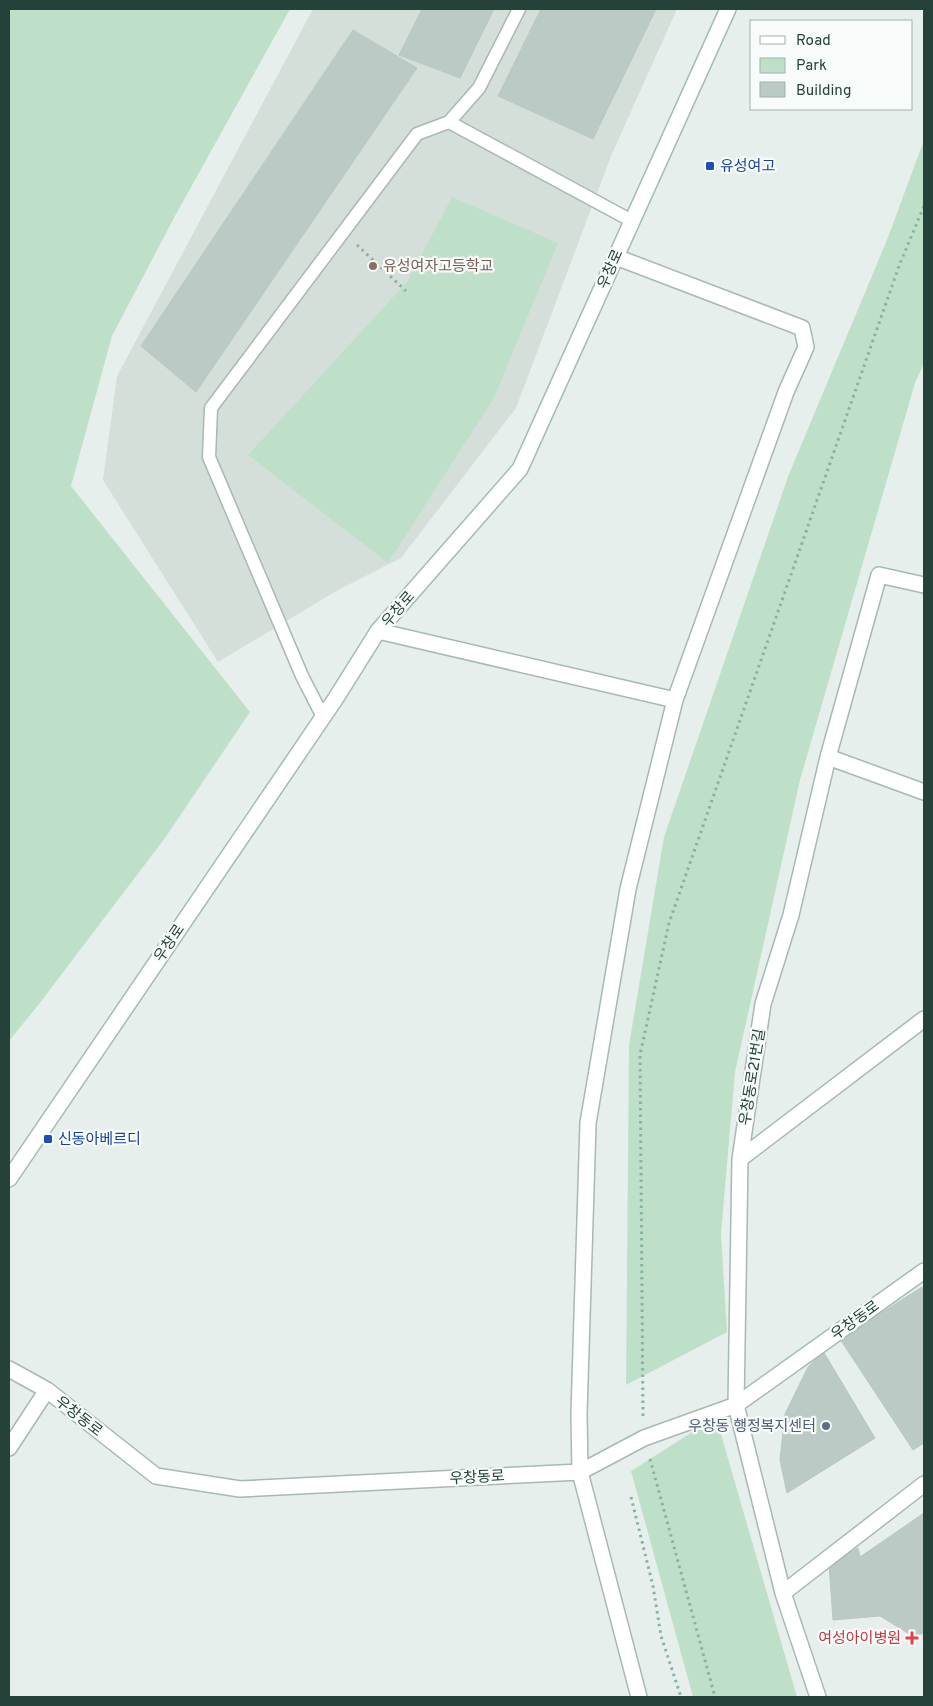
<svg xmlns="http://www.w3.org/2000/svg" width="933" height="1706" font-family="Overpass,'Noto Sans KR',sans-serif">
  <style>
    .built { fill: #d4dfda }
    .green { fill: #bfe0c8 }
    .building { fill: #bbcac4; stroke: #b8c9c2 }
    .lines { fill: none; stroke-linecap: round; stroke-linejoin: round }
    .service-casing { stroke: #a8b8b2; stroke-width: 15 }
    .minor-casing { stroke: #a8b8b2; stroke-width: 18 }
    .secondary-casing { stroke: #a4bbb3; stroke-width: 18 }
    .path { stroke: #86b3a5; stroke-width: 3; stroke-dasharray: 2.5 4; stroke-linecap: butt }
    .service { stroke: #fff; stroke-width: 12 }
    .minor { stroke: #fff; stroke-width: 15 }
    .secondary { stroke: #fff; stroke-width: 15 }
    .transit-dot { fill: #1a4fb4; stroke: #f7fbf9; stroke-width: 2 }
    .education-dot { fill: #8d6e63; stroke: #f7fbf9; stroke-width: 2 }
    .service-dot { fill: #5c6f8a; stroke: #f7fbf9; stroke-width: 2 }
    .health-dot { fill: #e0444e; stroke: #f7fbf9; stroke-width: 2 }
    .labels { text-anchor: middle; stroke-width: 4.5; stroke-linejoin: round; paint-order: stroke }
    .transit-label { font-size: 15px; fill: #164399; stroke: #f7fbf9; text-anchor: start }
    .education-label { font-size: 15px; fill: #785e54; stroke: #f7fbf9; text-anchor: start }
    .street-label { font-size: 15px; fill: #24423a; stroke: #f7fbf9 }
    .service-label { font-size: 15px; fill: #4e5e75; stroke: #f7fbf9; text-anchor: end }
    .health-label { font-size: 15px; fill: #be3a42; stroke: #f7fbf9; text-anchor: end }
  </style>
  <rect width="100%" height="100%" fill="#e6efeb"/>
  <path class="built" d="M313,9H677L611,156L516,408L401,558L338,590L218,662L103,480L117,376Z"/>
  <path class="green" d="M9,9H290L175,216L112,336L71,486L250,712L165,838L39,1004L9,1041Z
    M924,140V363L915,383L800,780L735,1072L721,1234L727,1332L626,1385L629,1045L664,837L789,474L887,240Z
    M452,197L558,243L494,398L388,563L248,455L407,282Z
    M716,1417L797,1697H693L631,1471Z"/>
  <path class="building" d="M422,9H494L460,78L399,55Z
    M541,9H656L593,139L498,96Z
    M353,30L417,68L196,392L141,346Z
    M922,1287L924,1290V1443L913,1450L840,1339Z
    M823,1351L875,1438L787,1493L780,1460L785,1414L808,1367Z
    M924,1513V1632L916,1638L880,1616L833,1620L829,1564L858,1548L860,1557Z"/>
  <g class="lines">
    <g class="service-casing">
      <path id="service" d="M449,122L632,221
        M323,717L302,676L209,457L211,408L417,134L449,122L479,88L519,9"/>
    </g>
    <g class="minor-casing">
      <path id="minor" d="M616,257L802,328L806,347L786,392L675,700L628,889L588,1123L579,1414L580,1472L639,1697
        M378,631L675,700
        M828,757L924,792
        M740,1159L924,1019
        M9,1369L47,1390L156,1476L240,1489L580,1472L644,1438L736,1405
        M9,1448L47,1390
        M783,1593L924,1484
        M818,1697L783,1593L736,1405L740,1159L763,1004L791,915L828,757L879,575L924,585"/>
    </g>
    <g class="secondary-casing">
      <path id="secondary" d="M9,1179L336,698L378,631L520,469L728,9
        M736,1405L924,1271"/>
    </g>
    <path class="path" d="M357,245L406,291
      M643,1416L640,1055L669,923L899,266L924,206
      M650,1459L715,1697
      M631,1497L653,1586L661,1636L681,1697"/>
    <use href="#service" class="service"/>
    <use href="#minor" class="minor"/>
    <use href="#secondary" class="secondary"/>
  </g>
  <g class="transit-dot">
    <rect x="705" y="161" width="10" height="10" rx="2.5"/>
    <rect x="43" y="1134" width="10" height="10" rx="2.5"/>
  </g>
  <circle class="education-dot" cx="373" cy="266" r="5"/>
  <circle class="service-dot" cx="826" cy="1426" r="5"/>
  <path class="health-dot" d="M909.5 1630.5h5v5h5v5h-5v5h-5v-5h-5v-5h5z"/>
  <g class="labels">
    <g class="transit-label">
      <text x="720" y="171">유성여고</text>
      <text x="58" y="1144">신동아베르디</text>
    </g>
    <g class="education-label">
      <text x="383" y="271">유성여자고등학교</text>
    </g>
    <g class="street-label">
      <text transform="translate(610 269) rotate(-66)" y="5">우창로</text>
      <text transform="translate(398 609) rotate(-49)" y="5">우창로</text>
      <text transform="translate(169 943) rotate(-56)" y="5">우창로</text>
      <text transform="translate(752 1077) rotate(-81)" y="5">우창동로21번길</text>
      <text transform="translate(855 1320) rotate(-36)" y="5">우창동로</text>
      <text transform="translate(79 1416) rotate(38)" y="5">우창동로</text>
      <text transform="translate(477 1477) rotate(-3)" y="5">우창동로</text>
    </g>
    <g class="service-label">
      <text x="816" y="1431">우창동 행정복지센터</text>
    </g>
    <g class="health-label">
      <text x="901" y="1643">여성아이병원</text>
    </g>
  </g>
  <rect width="933" height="1706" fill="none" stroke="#24423a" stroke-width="20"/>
  <rect x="750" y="20" width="162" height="90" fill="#f7fbf9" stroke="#a3b1ad"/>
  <rect x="760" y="36" width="25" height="8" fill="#ffffff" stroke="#a3b1ad"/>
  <text x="796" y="45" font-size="15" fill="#24423a">Road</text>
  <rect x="760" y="58" width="25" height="15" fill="#bfe0c8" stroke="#a3b1ad"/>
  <text x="796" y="70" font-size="15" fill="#24423a">Park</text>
  <rect x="760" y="82" width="25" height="15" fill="#bbcac4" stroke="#a3b1ad"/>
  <text x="796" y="95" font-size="15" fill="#24423a">Building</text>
</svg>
